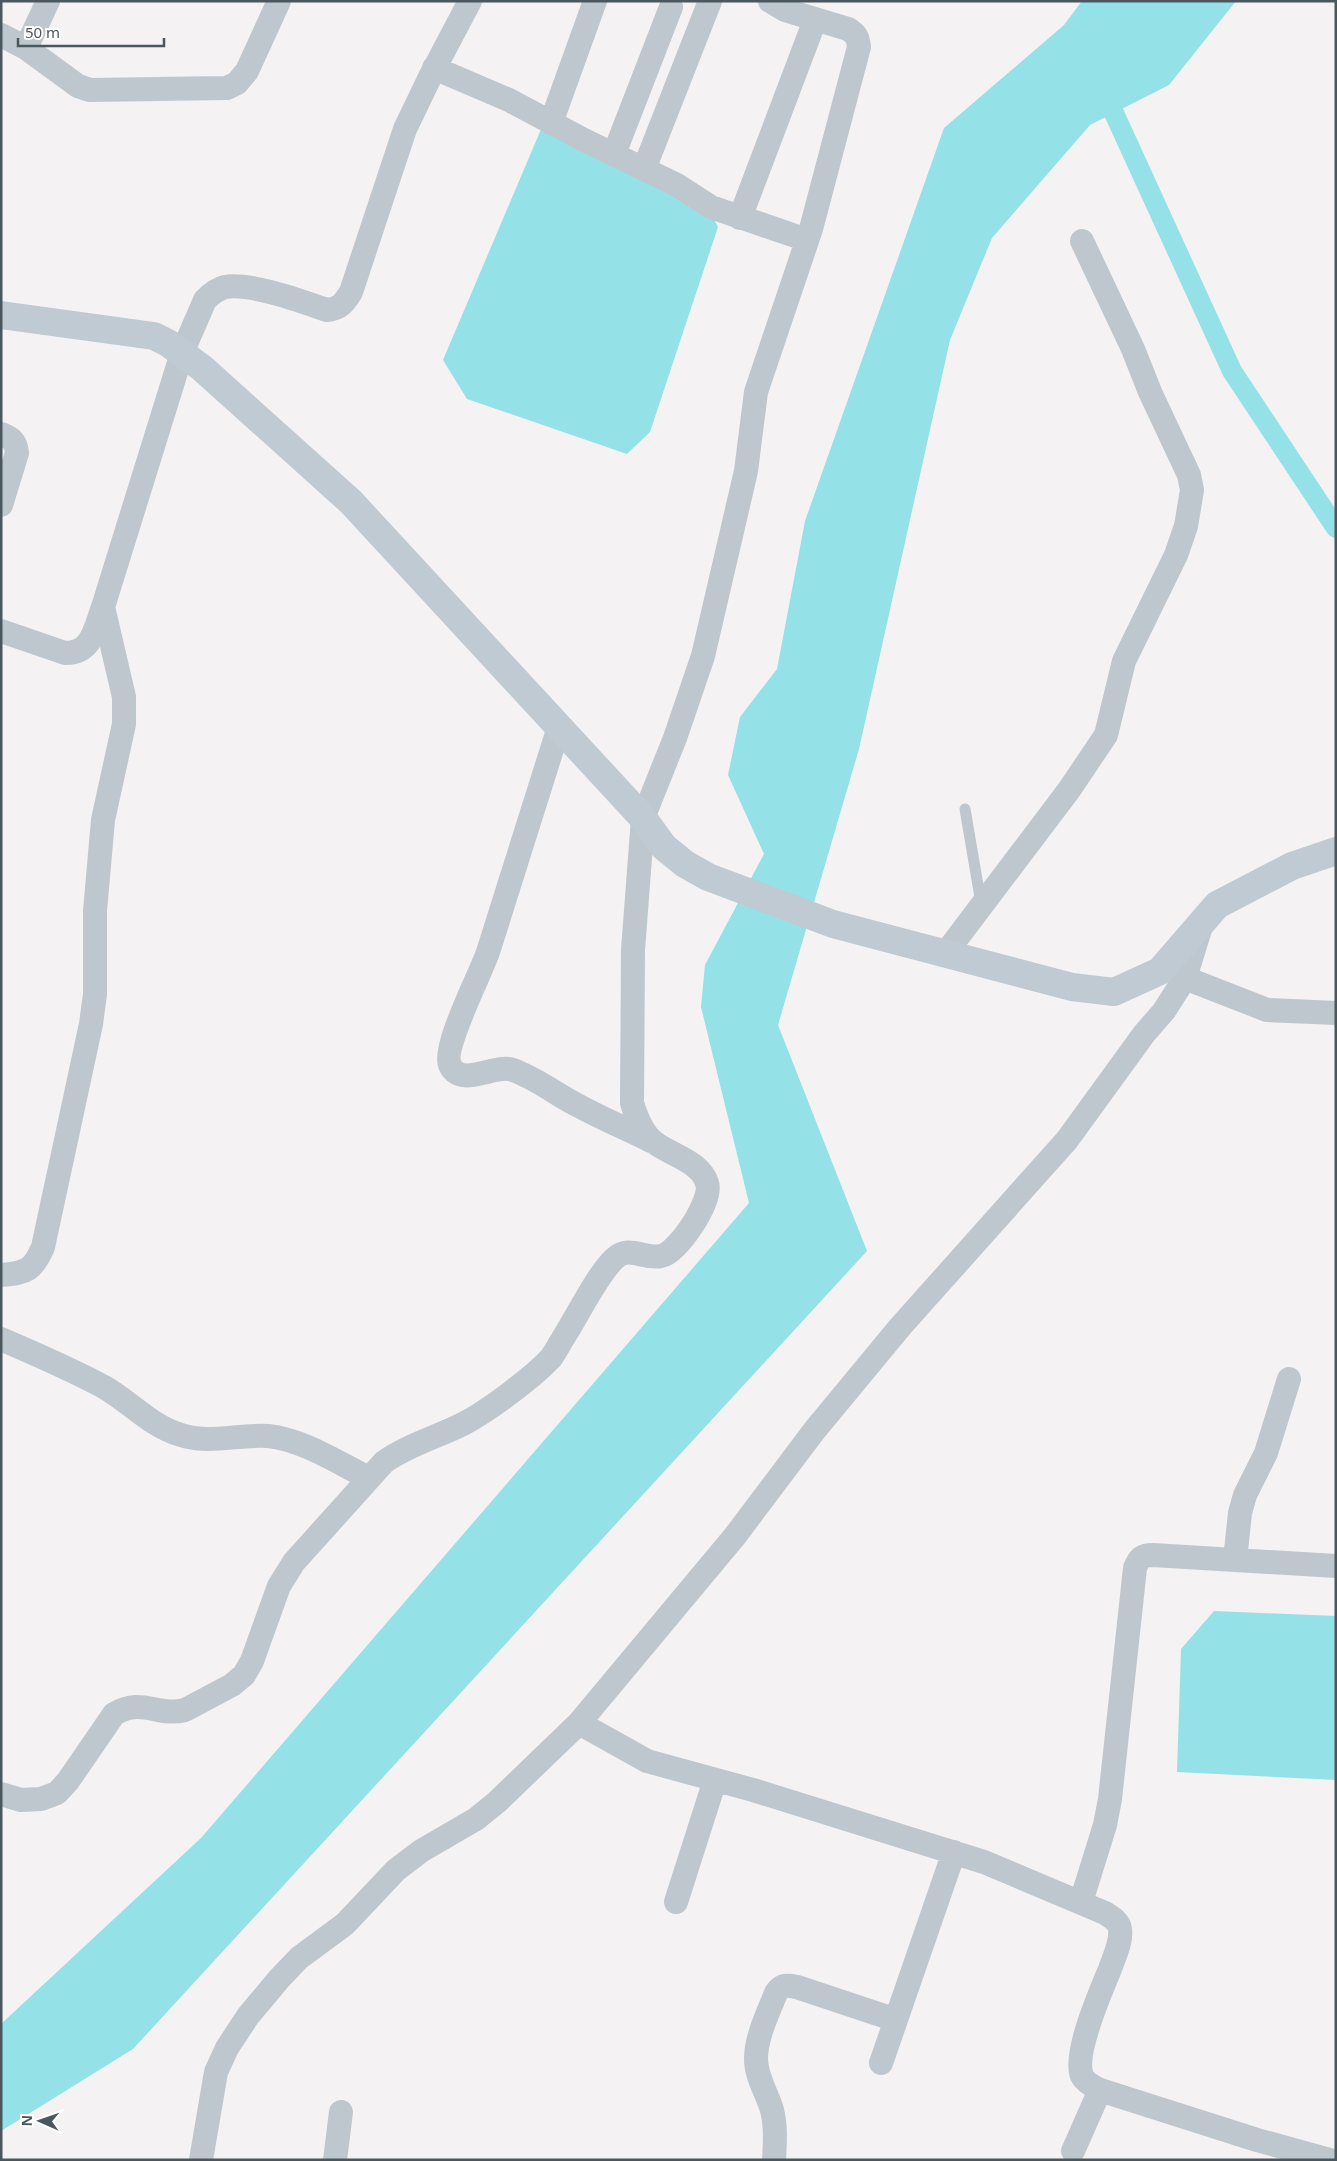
<svg xmlns="http://www.w3.org/2000/svg" width="1337" height="2161" font-family="'Noto Sans',sans-serif">
  <style>
    .water { fill: #94e1e7 }
    .lines { fill: none; stroke-linecap: round; stroke-linejoin: round }
    .canal { stroke: #94e1e7; stroke-width: 20 }
    .lane { stroke: #bec7cd; stroke-width: 11 }
    .street { stroke: #bec7cd; stroke-width: 24 }
    .secondary { stroke: #bfcad2; stroke-width: 28 }
  </style>
  <rect width="100%" height="100%" fill="#f4f2f2"/>
  <path class="water" d="M1082,1H1236L1169,85L1090,125L992,238L950,340L859,749L778,1025L867,1251L133,2049L1,2131V2024L201,1838L749,1203L701,1007L705,965L764,854L728,775L740,717L777,669L805,521L944,128L1064,25Z
    M545,120L694,183L718,227L650,432L627,454L467,399L443,360Z
    M1214,1611L1336,1616V1780L1177,1772L1181,1649Z"/>
  <g class="lines">
    <path class="canal" d="M1103,89L1232,371L1336,528"/>
    <path class="lane" d="M965,809L981,903"/>
    <path class="street" d="M1,35L26,48L78,86L90,90L227,88L237,83L247,71L279,1
      M26,48L48,1
      M434,68L509,100L584,140L677,185L711,207L807,240
      M551,123L595,1
      M614,154L671,7
      M644,169L710,1
      M740,218L815,20
      M1,434C11,438 16,441 17,453L1,505
      M1,631L65,653C92,654 95,628 103,607L182,353L205,300C211,294 217,289 225,287C249,282 303,302 327,310C340,309 344,303 351,292L405,129L431,75L470,1
      M559,727L488,952C481,973 442,1048 450,1065C461,1089 495,1063 513,1070C536,1078 557,1095 579,1106C603,1119 627,1129 651,1141
      M945,954L1069,790L1106,735L1124,661L1176,555L1186,526L1192,490L1189,475L1150,392L1133,349L1082,241
      M1185,978L1267,1010L1336,1013
      M1,1275C27,1273 33,1270 43,1247L91,1024L95,994V911L103,820L124,724V697L103,607
      M1,1339C36,1354 71,1369 104,1387C130,1402 150,1425 178,1434C208,1445 237,1434 268,1436C304,1440 338,1463 369,1478
      M1235,1560L1240,1513L1245,1495L1266,1453L1289,1379
      M579,1723L647,1761L753,1790L984,1862L1105,1913C1111,1917 1119,1921 1120,1929C1122,1942 1114,1957 1110,1969C1101,1991 1073,2054 1082,2076C1085,2082 1094,2087 1100,2090L1257,2140L1330,2160
      M1,1794L21,1800L41,1799L57,1793L68,1781L114,1714C143,1697 157,1717 185,1710L232,1685L244,1675L252,1661L279,1586L294,1562L384,1462C408,1445 437,1437 463,1424C488,1411 531,1379 551,1358C556,1351 560,1343 565,1335C579,1313 596,1277 614,1259C629,1244 644,1260 661,1256C678,1253 713,1200 707,1183C700,1161 670,1155 654,1142C642,1133 636,1116 632,1103L633,950L643,818L675,738L703,656L746,471L756,392L811,229L859,47C858,37 856,34 848,29L785,10L770,1
      M676,1902L715,1780
      M1081,1902L1105,1825L1110,1799L1135,1568C1139,1558 1142,1555 1153,1555L1336,1566
      M881,2063L954,1852
      M1073,2151L1100,2090
      M201,2160L216,2072L227,2048L248,2016L279,1979L299,1958L345,1924L396,1870L421,1851L476,1819L497,1802L579,1723L735,1536L814,1431L900,1327L1067,1140L1144,1034L1164,1011L1185,978L1202,923
      M335,2160L341,2112
      M774,2160C775,2143 776,2126 772,2110C767,2093 756,2077 756,2059C756,2037 768,2013 776,1993C782,1984 787,1985 797,1987L896,2020"/>
    <path class="secondary" d="M1,315L154,336L168,343L202,368L351,502L643,818L664,847L685,864L708,877L833,924L1072,987L1114,992L1160,971L1217,905L1292,866L1336,851"/>
  </g>
  <rect width="1337" height="2161" fill="none" stroke="#4a575e" stroke-width="5"/>
  <g transform="translate(40 2121) rotate(272)" stroke="#ffffff" stroke-width="4" paint-order="stroke">
  <path d="M0-4L9 19L0 12L-9 19Z" fill="#4a575e"/>
  <text y="-8" font-size="14" font-weight="bold" text-anchor="middle" fill="#4a575e">N</text>
  </g>
  <path d="M18 38v8h146v-8" fill="none" stroke="#4a575e" stroke-width="2.5"/>
  <text x="25" y="38" font-size="15" fill="#4a575e" stroke="#ffffff" stroke-width="4" paint-order="stroke">50 m</text>
</svg>
